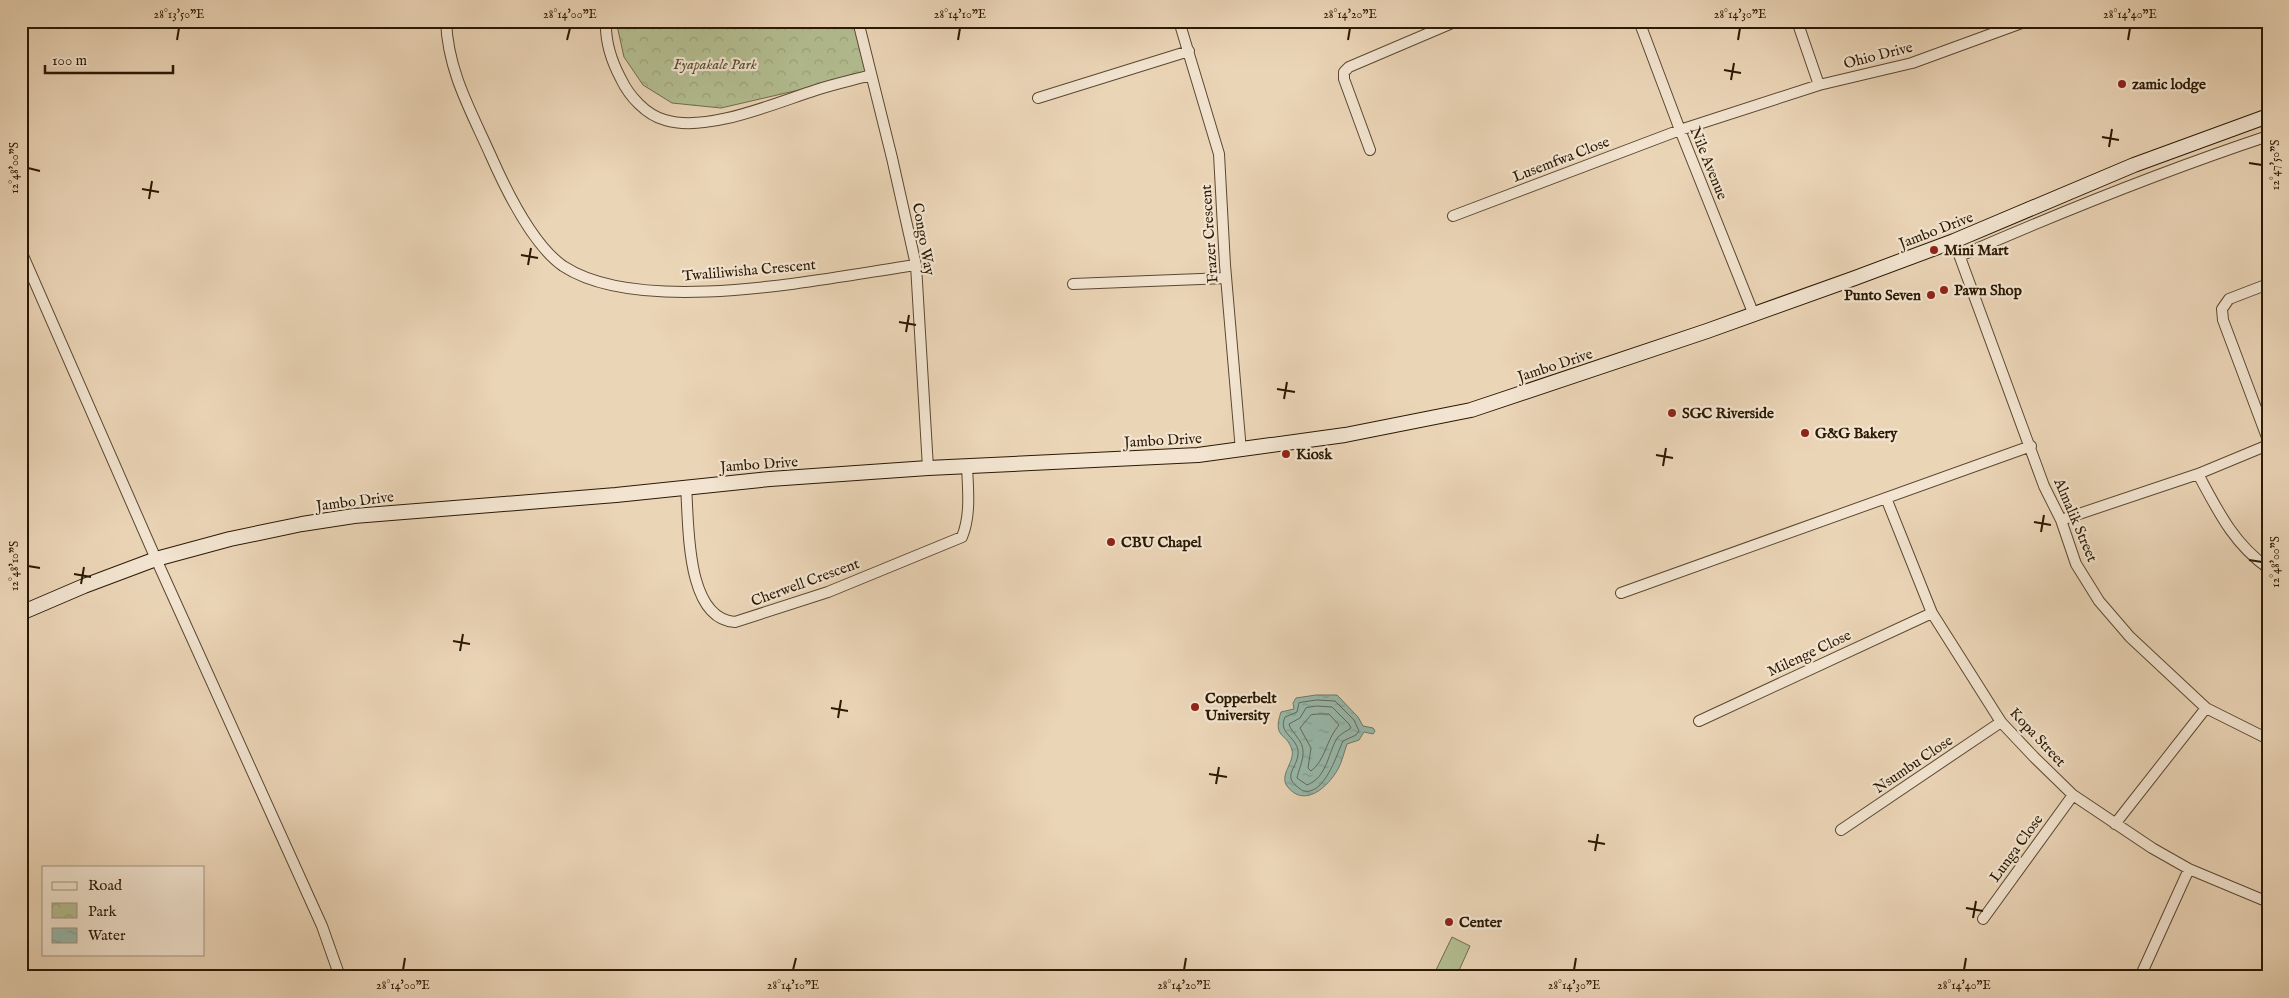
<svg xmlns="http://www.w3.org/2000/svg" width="2289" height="998" font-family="'IM FELL English',serif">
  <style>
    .park { fill: url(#park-crowns); stroke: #6f6c4a }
    .pitch { fill: #b3be91; stroke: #6f6c4a }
    .water { fill: url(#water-ripples); stroke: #6c7968 }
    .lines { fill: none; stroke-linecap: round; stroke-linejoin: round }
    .shore { stroke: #626958; stroke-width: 1 }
    .street-casing { stroke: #5b4830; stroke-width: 12 }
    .secondary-casing { stroke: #2b1903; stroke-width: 16 }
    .street { stroke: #f2e4d0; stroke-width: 10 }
    .secondary { stroke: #f2e4d0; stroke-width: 14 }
    .ticks { fill: none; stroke: #2b1903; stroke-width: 2 }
    .poi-dot { fill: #8f2418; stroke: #f2e4d0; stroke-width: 2 }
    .labels { text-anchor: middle; stroke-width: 4.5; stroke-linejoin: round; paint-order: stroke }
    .street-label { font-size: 15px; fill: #2b1903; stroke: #f2e4d0 }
    .park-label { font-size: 15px; font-style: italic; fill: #544b2e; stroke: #f2e4d0 }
    .poi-label { font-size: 15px; font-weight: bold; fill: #2b1903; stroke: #f2e4d0; text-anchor: start }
    .neatline { fill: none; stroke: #2b1903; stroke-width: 2 }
    .ticks-label { font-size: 12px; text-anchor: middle; fill: #2b1903 }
  </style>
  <defs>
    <pattern id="park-crowns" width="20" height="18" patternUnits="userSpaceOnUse" patternTransform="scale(1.25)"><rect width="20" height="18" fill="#b3be91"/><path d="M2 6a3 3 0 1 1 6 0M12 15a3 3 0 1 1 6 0" fill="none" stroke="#9aa37b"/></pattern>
    <pattern id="water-ripples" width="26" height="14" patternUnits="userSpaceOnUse" patternTransform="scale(1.25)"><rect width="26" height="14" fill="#98b9ac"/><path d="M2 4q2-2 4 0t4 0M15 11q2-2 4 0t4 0" fill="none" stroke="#839e92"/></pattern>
  </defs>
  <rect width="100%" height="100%" fill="#ebd5b7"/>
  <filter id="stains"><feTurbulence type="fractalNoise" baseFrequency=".004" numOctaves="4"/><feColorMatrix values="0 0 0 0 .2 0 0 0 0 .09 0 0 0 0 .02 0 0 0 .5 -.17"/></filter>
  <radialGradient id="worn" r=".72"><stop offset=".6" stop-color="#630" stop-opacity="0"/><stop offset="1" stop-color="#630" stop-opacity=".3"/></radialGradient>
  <path class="park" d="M616,21H856L868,74L721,108L672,103L643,85L624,57Z"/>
  <path class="pitch" d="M1452,937L1470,946L1456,977L1436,970Z"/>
  <path class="water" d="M1316,695H1337L1358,717L1363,726L1373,728L1375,731L1373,734L1364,732L1359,740L1347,744C1344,752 1342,762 1338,769C1328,787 1304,809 1287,786C1279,775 1295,762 1292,750C1287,732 1272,739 1281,712L1294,709L1293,703L1296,698Z"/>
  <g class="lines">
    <path class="shore" d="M1317,700L1335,701L1354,720L1359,731L1356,735L1343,741C1337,754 1327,787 1310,791C1306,792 1302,791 1299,788C1280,775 1300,767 1298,750C1295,736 1278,733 1285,717L1297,712L1299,703Z
      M1317,706L1332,707L1349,724L1351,728C1347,731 1342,733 1338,737C1328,751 1328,777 1307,785L1297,778C1300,764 1309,751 1297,737C1294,732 1290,729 1289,724L1300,718L1306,708Z
      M1318,714H1329L1339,725C1326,740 1325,761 1311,771L1308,768L1311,748L1300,728L1311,715Z"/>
    <g class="street-casing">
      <path id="street" d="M446,21C448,72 471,111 491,156C506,190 533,245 563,266C642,318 825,278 916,265
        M606,21C605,41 612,62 621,79C629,96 646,115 665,120C707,133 775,103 816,90C834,84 853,80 871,75
        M858,21L892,158L916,265L928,468
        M1179,21L1219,154L1225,265L1241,451
        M1639,21L1680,130L1754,315
        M1797,21L1819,85
        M1038,98L1189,51
        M1370,150L1344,79V72L1349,67L1457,21
        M1453,216L1680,130L1819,85L1912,63L2027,21
        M1954,241L2044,486L2061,520L2076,564L2099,601L2130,637L2206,708L2268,739
        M21,251L156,559L322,926L340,977
        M1960,256C2061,212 2163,171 2268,136
        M1073,284L1226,278
        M2268,284L2229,299L2222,309L2223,320L2268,440
        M2198,474C2218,511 2233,543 2268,568
        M686,487C689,523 685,619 735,622L828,592L962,537C971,515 968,490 967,466
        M1886,498L1932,613L2001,722L2034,757L2073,795L2152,848L2189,869L2268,902
        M2061,520L2198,474L2268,445
        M1621,593L2031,446
        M1699,721L1932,613
        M2115,824L2206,708
        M1841,830L2001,722
        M1983,919L2073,795
        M2140,977L2189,869"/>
    </g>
    <g class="secondary-casing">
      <path id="secondary" d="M21,613L84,586L156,559L230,539L302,524L354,516L616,495L770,479L928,468L1198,455L1345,435L1471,410L1707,331L1855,278L1954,241L2134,165L2268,116"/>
    </g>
    <use href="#street" class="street"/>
    <use href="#secondary" class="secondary"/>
  </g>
  <path class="ticks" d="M177,40L179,28M567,40L570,28M958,40L960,28M1348,40L1350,28M1738,40L1740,28M2128,40L2130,28M1724,70L1741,73M1731,80L1734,63M2102,137L2119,140M2109,147L2112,129M2249,163L2262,165M28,168L40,171M142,189L159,192M149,199L152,181M521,255L538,258M528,265L531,248M899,322L916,325M906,332L909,315M1277,389L1295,392M1284,399L1287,382M1656,455L1673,458M1663,466L1666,448M2034,522L2051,525M2041,532L2044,515M2249,560L2262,562M28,566L40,568M74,574L91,577M81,584L84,567M453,641L470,644M460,651L463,634M831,708L848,711M838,718L841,700M1209,774L1227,777M1216,784L1219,767M1588,841L1605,844M1595,851L1598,834M1966,908L1983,911M1973,918L1976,901M403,970L405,958M793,970L796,958M1184,970L1186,958M1574,970L1576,958M1964,970L1966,958"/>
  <g class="poi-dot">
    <circle cx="2122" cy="84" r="5"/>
    <circle cx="1934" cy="250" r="5"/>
    <circle cx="1944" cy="290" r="5"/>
    <circle cx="1931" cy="295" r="5"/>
    <circle cx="1672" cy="413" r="5"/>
    <circle cx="1805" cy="433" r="5"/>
    <circle cx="1286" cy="454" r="5"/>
    <circle cx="1111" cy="542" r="5"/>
    <circle cx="1195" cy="707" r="5"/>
    <circle cx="1449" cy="922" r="5"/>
  </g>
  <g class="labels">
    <g class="street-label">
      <text transform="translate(1878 55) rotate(-14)" y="5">Ohio Drive</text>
      <text transform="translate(1561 159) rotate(-21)" y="5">Lusemfwa Close</text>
      <text transform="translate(1709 163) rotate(68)" y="5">Nile Avenue</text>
      <text transform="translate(1936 230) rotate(-21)" y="5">Jambo Drive</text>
      <text transform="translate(1209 234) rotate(-94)" y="5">Frazer Crescent</text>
      <text transform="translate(924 239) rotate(80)" y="5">Congo Way</text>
      <text transform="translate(749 270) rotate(-5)" y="5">Twaliliwisha Crescent</text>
      <text transform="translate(1555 365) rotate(-18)" y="5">Jambo Drive</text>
      <text transform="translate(1163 440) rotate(-3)" y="5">Jambo Drive</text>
      <text transform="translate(759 464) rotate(-4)" y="5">Jambo Drive</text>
      <text transform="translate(355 501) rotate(-7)" y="5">Jambo Drive</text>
      <text transform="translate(2076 520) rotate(67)" y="5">Almalik Street</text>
      <text transform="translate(805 582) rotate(-20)" y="5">Cherwell Crescent</text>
      <text transform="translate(1809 653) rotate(-25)" y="5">Milenge Close</text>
      <text transform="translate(2038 737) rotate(47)" y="5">Kopa Street</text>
      <text transform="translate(1913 764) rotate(-34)" y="5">Nsumbu Close</text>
      <text transform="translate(2016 848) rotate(-54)" y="5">Lunga Close</text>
    </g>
    <g class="park-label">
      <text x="715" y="69">Fyapakale Park</text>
    </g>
    <g class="poi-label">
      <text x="2132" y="89">zamic lodge</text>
      <text x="1944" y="255">Mini Mart</text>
      <text x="1954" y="295">Pawn Shop</text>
      <text x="1921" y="300" text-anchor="end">Punto Seven</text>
      <text x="1682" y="418">SGC Riverside</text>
      <text x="1815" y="438">G&amp;G Bakery</text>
      <text x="1296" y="459">Kiosk</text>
      <text x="1121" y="547">CBU Chapel</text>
      <text x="1205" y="703">Copperbelt<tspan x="1205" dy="17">University</tspan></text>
      <text x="1459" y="927">Center</text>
    </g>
  </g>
  <rect width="2289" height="998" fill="none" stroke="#ebd5b7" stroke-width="55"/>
  <rect x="42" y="866" width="162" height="90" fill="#f2e4d0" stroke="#a2937e"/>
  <rect x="52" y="882" width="25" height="8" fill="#f2e4d0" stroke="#a2937e"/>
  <text x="88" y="890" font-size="15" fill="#2b1903">Road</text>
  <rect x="52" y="903" width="25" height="15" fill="url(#park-crowns)" stroke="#a2937e"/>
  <text x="88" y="916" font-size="15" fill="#2b1903">Park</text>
  <rect x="52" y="928" width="25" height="15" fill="url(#water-ripples)" stroke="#a2937e"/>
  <text x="88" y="940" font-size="15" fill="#2b1903">Water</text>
  <path d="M45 65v8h128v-8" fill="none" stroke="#2b1903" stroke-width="2.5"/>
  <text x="52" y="65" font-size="15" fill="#2b1903" stroke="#f2e4d0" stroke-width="4" paint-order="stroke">100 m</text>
  <rect x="28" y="28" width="2234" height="942" class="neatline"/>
  <g class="ticks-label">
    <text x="179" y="18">28°13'50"E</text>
    <text x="570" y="18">28°14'00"E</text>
    <text x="960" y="18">28°14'10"E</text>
    <text x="1350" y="18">28°14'20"E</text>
    <text x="1740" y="18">28°14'30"E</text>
    <text x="2130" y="18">28°14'40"E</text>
    <text transform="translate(2275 165) rotate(-90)" y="4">12°47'50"S</text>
    <text transform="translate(14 168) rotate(-90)" y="4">12°48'00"S</text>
    <text transform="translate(2275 562) rotate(-90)" y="4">12°48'00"S</text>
    <text transform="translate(14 566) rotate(-90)" y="4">12°48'10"S</text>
    <text x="403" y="989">28°14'00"E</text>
    <text x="793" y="989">28°14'10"E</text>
    <text x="1184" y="989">28°14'20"E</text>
    <text x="1574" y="989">28°14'30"E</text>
    <text x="1964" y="989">28°14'40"E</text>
  </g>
  <rect width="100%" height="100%" filter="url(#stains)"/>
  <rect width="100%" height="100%" fill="url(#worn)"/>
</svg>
